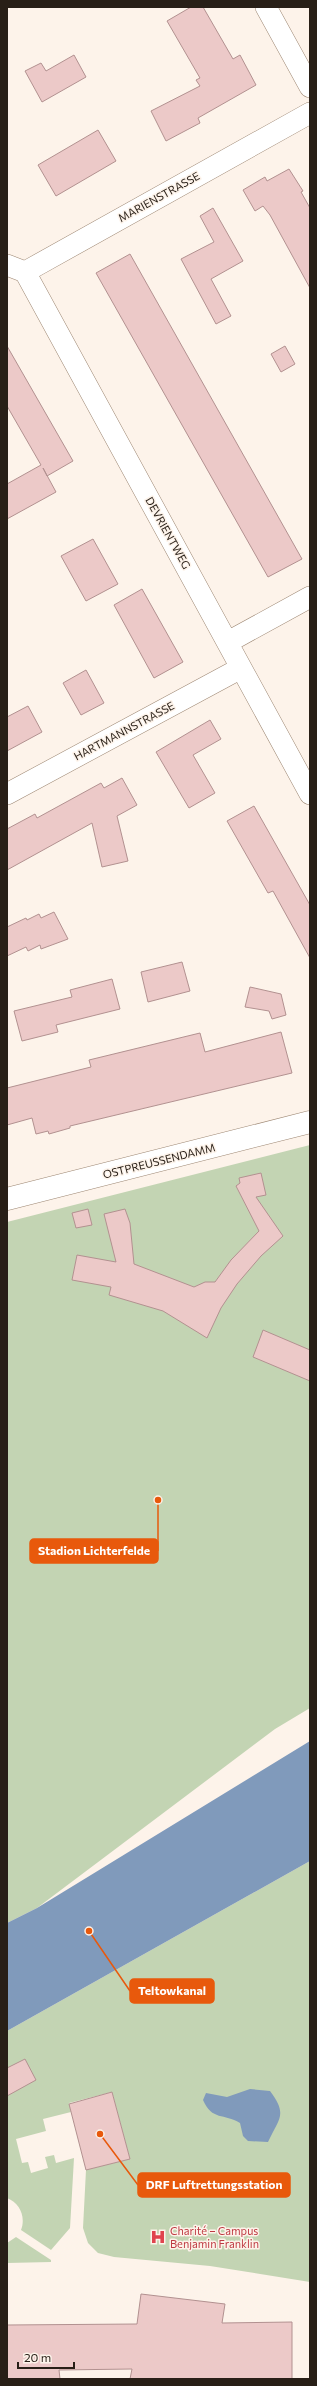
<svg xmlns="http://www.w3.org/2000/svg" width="317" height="2386" font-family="Commissioner,sans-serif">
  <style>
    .green { fill: #c3d4b3 }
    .water { fill: #809abb }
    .building { fill: #ecc9c8; stroke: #b29190 }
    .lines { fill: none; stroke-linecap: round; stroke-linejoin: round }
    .street-casing { stroke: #9d8773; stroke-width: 22 }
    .secondary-casing { stroke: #9d8773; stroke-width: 23 }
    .street { stroke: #fff; stroke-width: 21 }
    .secondary { stroke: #fff; stroke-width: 22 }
    .labels { text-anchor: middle; stroke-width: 3; stroke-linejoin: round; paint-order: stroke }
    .street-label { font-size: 11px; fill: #281f17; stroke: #fdf3ea }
    .health-label { font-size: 11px; fill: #be3a42; stroke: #fdf3ea; text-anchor: start }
    .leader { fill: none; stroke: #e8590c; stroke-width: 1.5 }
    .callout-dot { fill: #e8590c; stroke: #fdf3ea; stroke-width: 1.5 }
    .callout { fill: #e8590c; stroke: #e8590c; stroke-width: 1.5 }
    .callout-label { font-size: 12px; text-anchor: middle; font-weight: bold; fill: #fff }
  </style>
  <rect width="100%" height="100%" fill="#fdf3ea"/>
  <path class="green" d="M310,1145V1708L275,1729L37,1908L7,1923V1222Z
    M310,1861V2282L210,2266L114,2257L98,2253L88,2243L83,2228L86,2170L130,2159L112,2092L69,2103L71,2112L43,2119L46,2131L16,2139L22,2163L28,2162L31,2173L48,2168L45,2157L54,2155L56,2163L74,2158L70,2228L51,2250L21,2230C26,2217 20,2203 7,2198V2031Z
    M16,2237L51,2260V2262L7,2263V2243Z"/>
  <path class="water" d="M310,1741V1861L7,2031V1923L37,1908Z
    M250,2089L270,2091C288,2115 279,2118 268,2142L248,2141L243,2136L240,2123C224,2113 212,2121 203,2100L206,2093L227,2097Z"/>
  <path class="building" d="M191,7H203L233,59L240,55L256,85L198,118L200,123L166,141L151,111L200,86L196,80L200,78L167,21Z
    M74,55L86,77L42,102L25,71L41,63L46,71Z
    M98,130L116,161L56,196L38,165Z
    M289,169L303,191L301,192L310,208V288L270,215L263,206L255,211L243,190L265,177L267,181Z
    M213,208L243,261L211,279L231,316L216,324L181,259L214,242L200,216Z
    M130,254L302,559L268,577L96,273Z
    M7,346L73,461L47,476L43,468L56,492L7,519V484L41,465L7,406Z
    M285,346L295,364L281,372L271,354Z
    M93,539L118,584L86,601L61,556Z
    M142,589L183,662L154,678L114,605Z
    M86,670L104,703L81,715L63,683Z
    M28,706L42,732L7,751V717Z
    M210,720L221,739L193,755L215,793L189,808L156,752Z
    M122,778L137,805L117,816L128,861L102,867L92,823L7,870V829L35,814L37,818L101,783L104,788Z
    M254,806L310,905V958L273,891L268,893L227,821Z
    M54,912L68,939L41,949L40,945L28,951L26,947L7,956V927L26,918L27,920L39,914L41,918Z
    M182,962L190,991L148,1002L141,972Z
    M112,979L120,1009L56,1025L58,1032L22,1041L14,1011L72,997L70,990Z
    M250,987L281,994L286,1015L272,1019L269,1011L245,1007Z
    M281,1032L292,1073L70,1126V1128L49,1134L48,1131L36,1134L32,1118L7,1125V1088L91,1067L89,1060L200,1033L205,1052Z
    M261,1173L266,1195L256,1197L283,1236L261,1256L237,1284L221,1308L207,1338L163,1311L109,1295L111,1287L72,1280L77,1255L116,1262L104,1214L125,1209L130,1223L134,1264L194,1287L205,1282H215L231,1260L259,1231L236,1186L240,1183L239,1178Z
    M88,1209L92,1225L76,1228L72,1213Z
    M263,1330L310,1350V1381L253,1357Z
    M25,2059L36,2080L7,2096V2068Z
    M112,2092L130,2159L86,2170L69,2104Z
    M141,2294L225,2304L222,2323L292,2322V2379H130L132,2369L59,2370L60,2379H7V2325L137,2324Z"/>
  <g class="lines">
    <g class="street-casing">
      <path id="street" d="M266,7L310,87
        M7,265L25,272
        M25,272L310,794
        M25,272L310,113
        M228,642L310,597
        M7,794L241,668"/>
    </g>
    <g class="secondary-casing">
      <path id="secondary" d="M7,1199L310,1122"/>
    </g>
    <use href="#street" class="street"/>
    <use href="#secondary" class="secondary"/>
  </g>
  <defs>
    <g id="hospital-bare" transform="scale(1.2)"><path d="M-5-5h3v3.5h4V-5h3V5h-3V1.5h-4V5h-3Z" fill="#e0444e" stroke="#fdf3ea" stroke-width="2.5" paint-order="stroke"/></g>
  </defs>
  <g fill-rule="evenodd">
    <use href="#hospital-bare" x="158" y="2237"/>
  </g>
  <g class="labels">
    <g class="street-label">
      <text transform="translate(159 197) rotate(-29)" y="4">MARIENSTRASSE</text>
      <text transform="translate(168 533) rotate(61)" y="4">DEVRIENTWEG</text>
      <text transform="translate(124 731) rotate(-28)" y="4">HARTMANNSTRASSE</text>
      <text transform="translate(159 1161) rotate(-14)" y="4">OSTPREUSSENDAMM</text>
    </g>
    <g class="health-label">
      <text x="170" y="2235">Charité – Campus<tspan x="170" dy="13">Benjamin Franklin</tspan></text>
    </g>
  </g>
  <path class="leader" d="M158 1500L158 1551M89 1931L130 1991M100 2134L138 2185"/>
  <g class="callout-dot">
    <circle cx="158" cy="1500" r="4"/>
    <circle cx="89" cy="1931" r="4"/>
    <circle cx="100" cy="2134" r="4"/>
  </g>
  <g class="callout">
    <rect x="30" y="1539" width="128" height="24" rx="4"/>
    <rect x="130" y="1979" width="84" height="24" rx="4"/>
    <rect x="138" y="2173" width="152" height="24" rx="4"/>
  </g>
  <g class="callout-label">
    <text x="94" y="1555">Stadion Lichterfelde</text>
    <text x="172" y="1995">Teltowkanal</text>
    <text x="214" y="2189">DRF Luftrettungsstation</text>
  </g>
  <rect width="317" height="2386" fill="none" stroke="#281f17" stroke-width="16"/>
  <path d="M18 2362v6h56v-6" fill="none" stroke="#281f17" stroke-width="2"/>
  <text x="24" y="2362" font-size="12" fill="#281f17" stroke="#fdf3ea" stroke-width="3" paint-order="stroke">20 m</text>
</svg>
